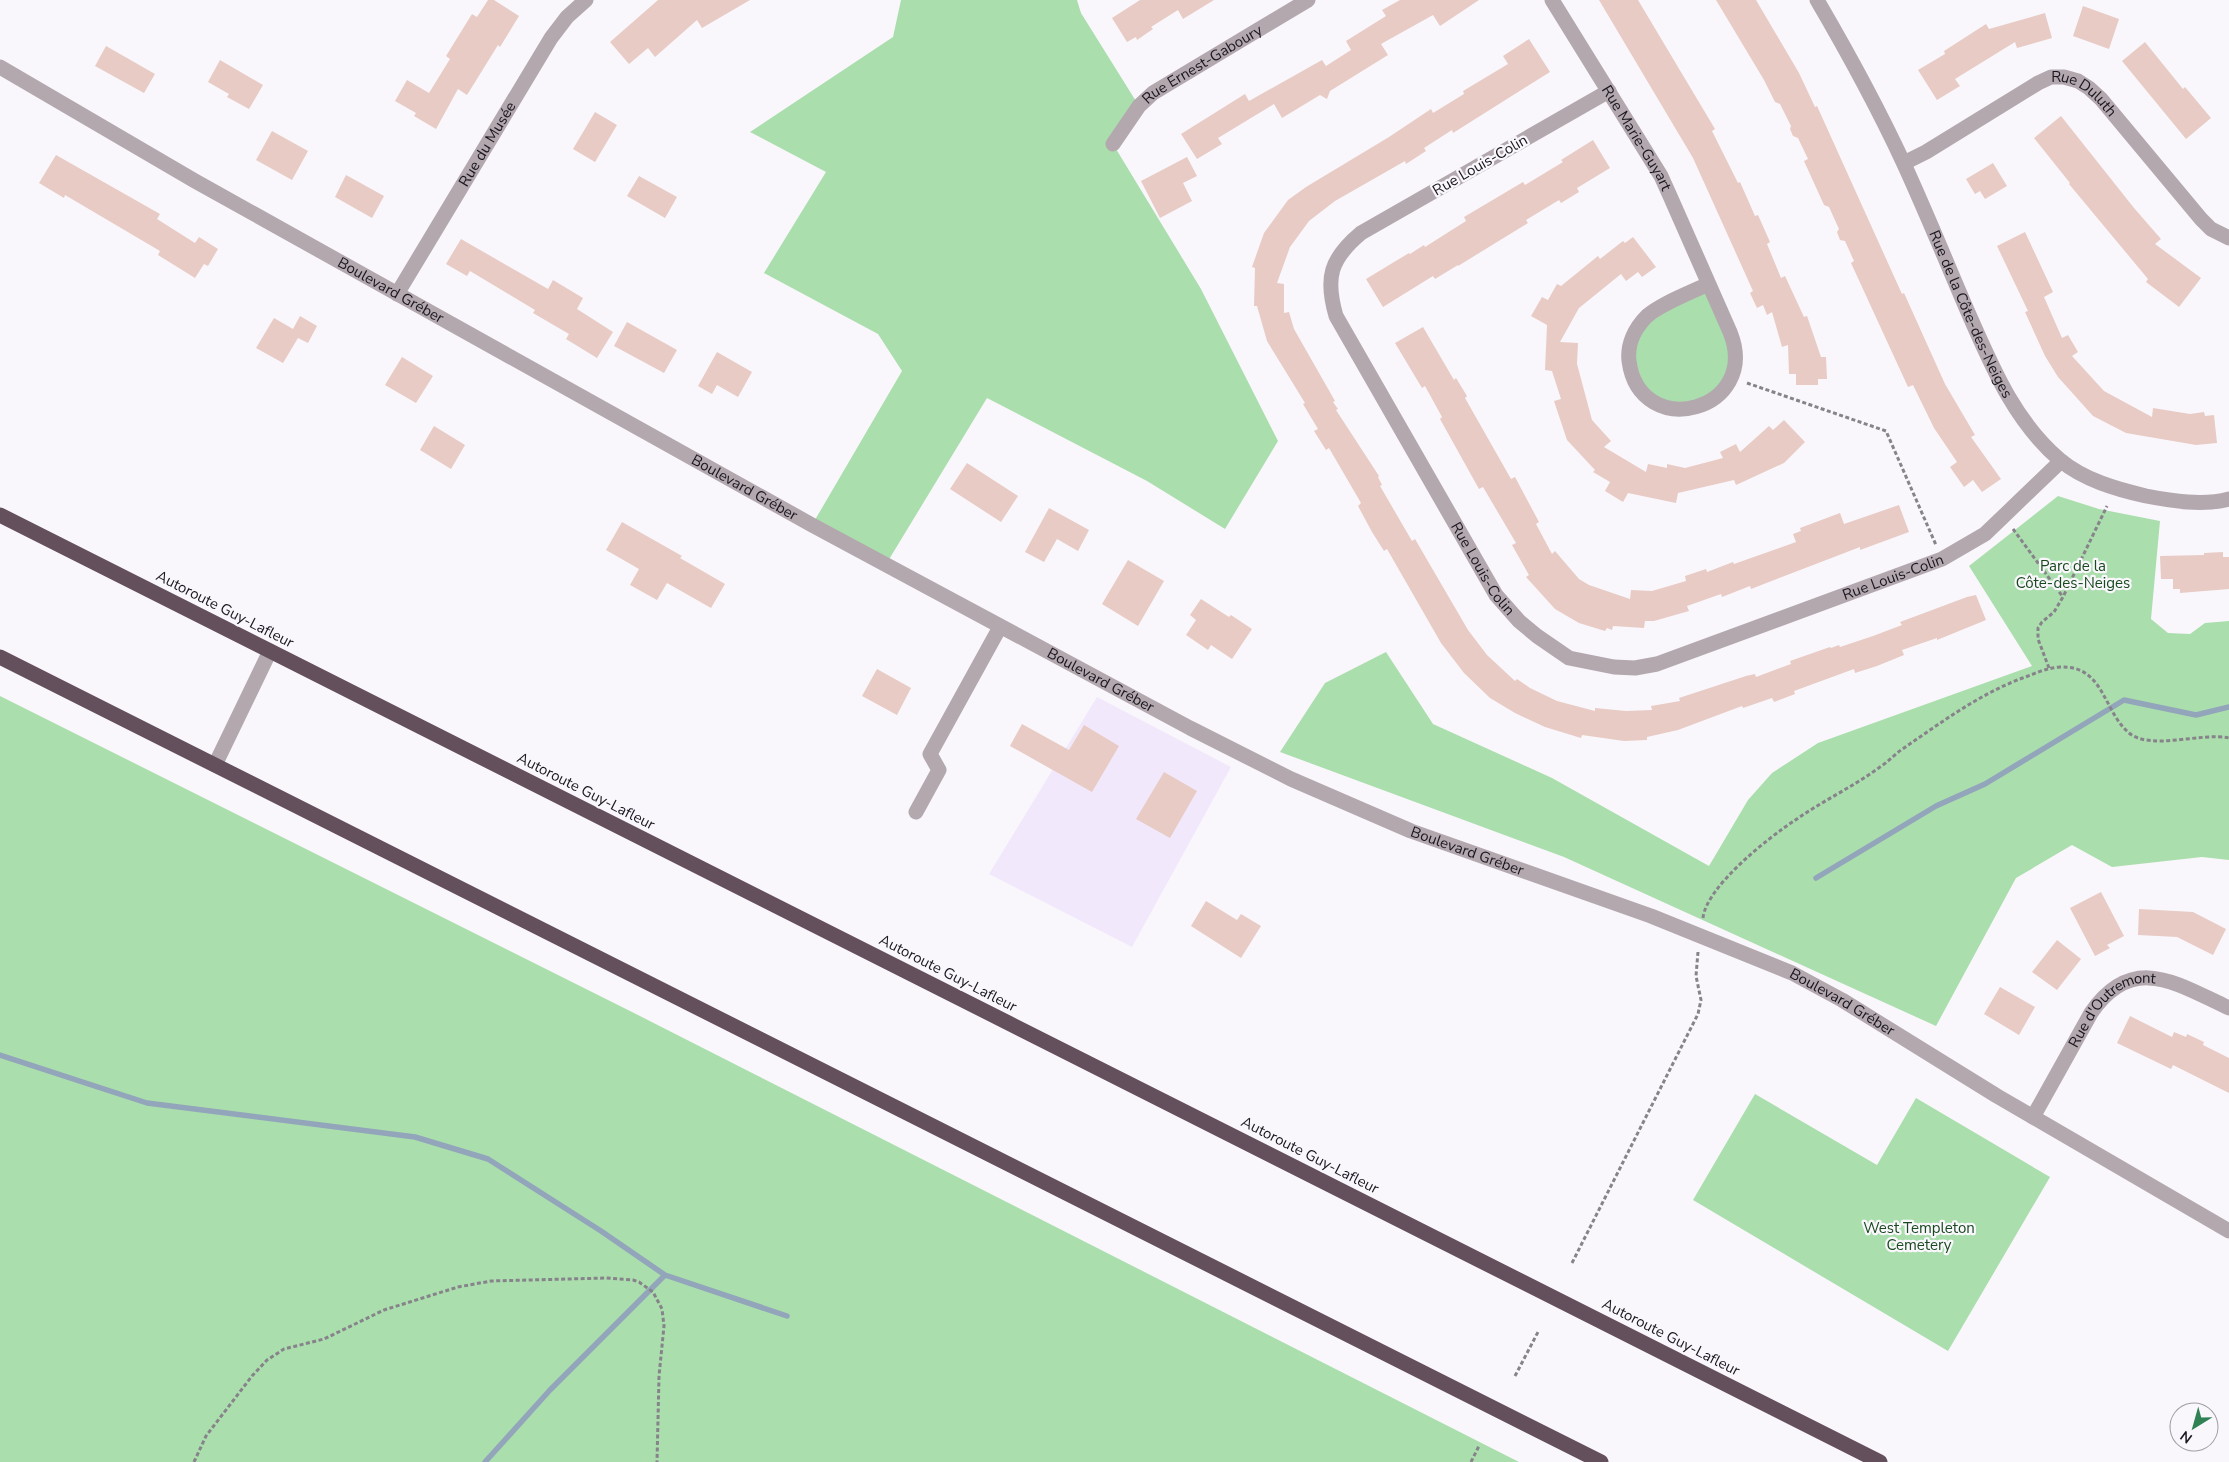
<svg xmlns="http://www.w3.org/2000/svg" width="2229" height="1462" font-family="'Nunito Sans',sans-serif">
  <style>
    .built { fill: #f1e8fb }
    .green { fill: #abdead }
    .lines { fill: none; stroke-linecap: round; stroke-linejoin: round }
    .stream { stroke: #92a5ba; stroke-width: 5.5 }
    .building { fill: #e8cbc4 }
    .path { stroke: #86838a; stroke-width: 3; stroke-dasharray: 4 2.5; stroke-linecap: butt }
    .minor { stroke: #b3a8ae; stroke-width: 15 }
    .highway { stroke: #644f5c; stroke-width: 15 }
    .labels { text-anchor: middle; stroke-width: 4.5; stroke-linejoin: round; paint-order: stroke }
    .street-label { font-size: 15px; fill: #1a161f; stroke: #f9f7fc }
    .park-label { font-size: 15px; fill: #18491e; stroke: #f9f7fc }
  </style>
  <rect width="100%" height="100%" fill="#f9f7fc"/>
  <path class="built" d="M1097,697L1231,767L1132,947L989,874Z"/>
  <path class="green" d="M901,0H1077L1081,13L1139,106L1113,144L1201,289L1278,441L1225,529L1147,481L987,398L885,566L812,525L902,371L878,334L764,273L826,172L750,132L893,37Z
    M1708,284L1733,342L1731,377L1699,407L1647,397L1630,344L1635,332Z
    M2058,496L2099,509L2160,521L2151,619L2168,633L2190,634L2205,623L2229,621V860L2202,857L2112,867L2072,845L2016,878L1936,1026L1564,857L1280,752L1325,683L1386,652L1433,724L1552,778L1709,866L1748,800L1772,773L1818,743L2032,666L1969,566Z
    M0,696L634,1013L1519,1462H0Z
    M1755,1094L1877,1165L1916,1098L2050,1177L1948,1351L1693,1200Z"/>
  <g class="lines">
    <path class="stream" d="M1816,878L1936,806L1985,784L2124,700L2196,715L2229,707
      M0,1055L147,1103L415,1137L488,1159L601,1231L665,1275L787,1316
      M485,1462L550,1390L665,1275"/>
  </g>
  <path class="building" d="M488,0H494L519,16L500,47L498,45L467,95L458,89L436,129L414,116L416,113L395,101L407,80L429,93L450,59L446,56L472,14L477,17Z
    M658,0H750L702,28L697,20L655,57L648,48L629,64L610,42Z
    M1140,0H1214L1183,19L1178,10L1151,27L1153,29L1137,40L1136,37L1127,42L1112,18Z
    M1400,0H1479L1440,26L1433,15L1381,44L1388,55L1330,91L1327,99L1320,95L1282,118L1274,104L1218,138L1222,144L1197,159L1181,134L1245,94L1249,101L1322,60L1326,66L1351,50L1346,41L1386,16L1382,10Z
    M1599,0H1638L1715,129L1712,131L1738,183L1740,182L1755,216L1758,215L1770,242L1767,244L1781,278L1785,276L1804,317L1807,316L1821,357H1826L1827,379H1818V385H1796V374H1789L1788,345L1782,347L1772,312L1767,315L1763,305L1757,308L1750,293L1753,291L1693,158Z
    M1716,0H1756L1799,73L1815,107L1817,106L1902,294L1904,293L1945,384L1975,435L1971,437L2001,479L1982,492L1973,480L1964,487L1950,467L1957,462L1934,428L1913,385L1908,387L1851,263L1854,261L1845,241L1840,240L1837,232L1839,229L1829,207L1824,205L1804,161L1808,159L1798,138L1793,136L1790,129L1791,126L1780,104L1775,102L1764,80Z
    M2083,6L2119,19L2109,49L2073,36Z
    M2045,13L2052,38L2017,48L2015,42L1955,79L1960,86L1937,100L1918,70L1945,54L1944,51L1986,24L1989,29Z
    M1529,39L1550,72L1453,133L1452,130L1424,148L1426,151L1406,164L1405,161L1335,201L1309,221L1290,247L1277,283L1284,284V313L1289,312L1294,329L1335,401L1333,402L1338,409L1336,410L1379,476L1378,477L1382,485L1380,486L1412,541L1415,539L1468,630L1487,655L1515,681L1517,679L1530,688L1557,701L1595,711V708L1626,711L1652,710L1651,706L1680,701L1679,698L1746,676L1755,674L1756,677L1791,664L1790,661L1830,647L1831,648L1839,645L1840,647L1873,636L1902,625L1900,622L1967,597L1976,595L1986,620L1937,640V638L1902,650L1904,655L1877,666L1855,673L1854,669L1794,691L1795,694L1774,702L1772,698L1743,708L1742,706L1678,730L1647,737V740L1624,741L1582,735L1581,738L1545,727L1515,713L1490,698L1464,673L1441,643L1387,549L1384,551L1372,532L1358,506L1361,503L1329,448L1326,450L1314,431L1318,429L1303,404L1305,403L1267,341L1257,306H1254L1255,268L1252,267L1264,233L1288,200L1306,187L1389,137L1431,109L1433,113L1464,94L1463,91L1508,64L1503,56Z
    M2145,42L2183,89L2185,87L2211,118L2186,139L2122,61Z
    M106,46L155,74L144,93L95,66Z
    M220,60L263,85L249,109L227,97L229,94L208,82Z
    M595,112L617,125L595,162L573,149Z
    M2061,116L2134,208L2161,239L2155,244L2201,278L2179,307L2146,282L2148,279L2069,184L2070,183L2034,138Z
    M272,131L308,151L292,180L256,160Z
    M1593,140L1610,168L1577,188L1579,192L1561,203L1559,200L1526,220L1528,223L1458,266V265L1435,279L1433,276L1383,307L1366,279L1409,253L1410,254L1424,245L1425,247L1466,221L1464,217L1523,182L1525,185L1563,162L1561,160Z
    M56,155L160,214L157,219L195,243L199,237L218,249L208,266L204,264L195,278L158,255L160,251L65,195L64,198L39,183Z
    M1187,157L1197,176L1183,183L1192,201L1160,218L1141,181Z
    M1993,163L2007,186L1985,199L1980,191L1975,194L1966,179Z
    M346,175L384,196L372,218L335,197Z
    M639,176L677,197L665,218L627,196Z
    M2025,232L2053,292L2044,297L2062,338L2068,335L2078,352L2072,356L2104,391L2152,417L2153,408L2190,414L2204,412L2205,416L2214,415L2217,443L2196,445L2126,433L2093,416L2058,377L2045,356L2025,312L2028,311L1997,246Z
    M1633,237L1656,267L1642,277L1638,272L1626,281L1621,274L1579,308L1560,342L1578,343L1577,364L1592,420L1611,441L1604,447L1646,472L1648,464L1667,468V464L1685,468L1723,458L1720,452L1736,444L1740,452L1769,426L1773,430L1784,420L1805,442L1784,463L1736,485L1734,480L1678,493L1676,503L1628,493L1623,502L1605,491L1610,482L1593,472L1595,470L1567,440L1554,401L1561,399L1552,371L1545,370L1547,325L1531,316L1542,297L1548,300L1557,284L1561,286L1598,256L1600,259L1623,241L1625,243Z
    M461,239L548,289L553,280L583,298L577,309L613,332L597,358L566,339L569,334L533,313L535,310L470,271L467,276L446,264Z
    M300,316L317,326L308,343L298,338L283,363L256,348L274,318L293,329Z
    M627,322L677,350L664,373L614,346Z
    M1423,327L1454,380L1456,378L1467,396L1465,398L1511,479L1515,477L1539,522L1536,524L1552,554L1555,551L1579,579L1589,585L1630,599L1631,590L1652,591L1686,581L1685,576L1706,569L1707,572L1733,562L1734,564L1796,542L1793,534L1801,531L1800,528L1840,513L1844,524L1899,505L1909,532L1860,550V547L1751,589L1750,586L1722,597L1721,594L1687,606L1689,611L1654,621H1645L1644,628L1613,626L1612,630L1607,628L1605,631L1579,623L1555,609L1526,577L1529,575L1512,545L1516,543L1483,487L1479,489L1440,419L1442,417L1425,386L1422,388L1395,343Z
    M717,352L752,372L738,397L717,385L712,394L698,386Z
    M402,357L433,376L416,403L385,385Z
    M434,426L465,445L451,469L420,450Z
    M967,463L1018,496L1001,522L950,489Z
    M1049,508L1089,530L1078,551L1057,539L1044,562L1025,552Z
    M622,522L682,556L680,558L725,584L711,608L667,583L657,600L630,585L639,569L606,550Z
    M2223,552V557H2229V589L2180,593V589H2173V579H2161L2160,556L2204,555V553Z
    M1128,560L1164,581L1138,626L1102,604Z
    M1201,599L1229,617L1231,615L1252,629L1232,659L1211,645L1208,650L1186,635L1196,620L1190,615Z
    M877,669L911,688L897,715L862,696Z
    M1022,724L1069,750L1084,725L1119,746L1092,792L1010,746Z
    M1164,772L1197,791L1170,838L1136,819Z
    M2101,892L2124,936L2107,945L2110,948L2095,956L2070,908Z
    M1206,901L1237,920L1241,914L1261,926L1241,958L1191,926Z
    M2139,909L2193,912L2226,929L2213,955L2177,937L2138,935Z
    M2057,940L2081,959L2057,990L2032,972Z
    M2000,987L2035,1007L2019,1035L1984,1014Z
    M2130,1016L2172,1037L2174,1032L2186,1037L2187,1034L2204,1042L2203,1045L2229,1058V1093L2173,1065L2171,1069L2117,1043Z"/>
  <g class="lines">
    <path class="path" d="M1747,383L1886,431L1936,545
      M2013,529L2063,597
      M2049,668L2038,639V628L2042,622L2054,612L2063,597L2107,506
      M1703,918C1706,887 1768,838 1794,821C1822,801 1853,787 1880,767C1888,762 1894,755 1901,750C1942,722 1983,691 2031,675C2040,671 2049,668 2060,667C2104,665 2103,711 2129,733C2151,751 2201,732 2229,738
      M1572,1263L1698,1014L1701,1000L1696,976L1698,952
      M1515,1376L1538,1332
      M194,1462L206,1436L252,1376L267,1360L284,1349L324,1339L384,1310L458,1287L491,1281L606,1278L633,1280L639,1282L653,1292L662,1309L664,1326L659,1376L657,1462
      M1471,1462L1479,1446"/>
    <g class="minor">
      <path id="s1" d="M1552,0L1661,176L1670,196L1730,332C1762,411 1640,443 1629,361C1627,344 1635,328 1647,316C1662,303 1690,293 1708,284"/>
      <path id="s2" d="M1817,0C1848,53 1878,108 1904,164C1926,212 1946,261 1967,310C1991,364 2013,420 2060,460C2084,480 2116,489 2146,496C2172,501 2203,506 2229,499"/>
      <path id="s3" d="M0,67L195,181L812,525L1190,728L1291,779L1411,831L1651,916L1792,973L1842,1000L1997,1096L2229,1231"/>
      <path id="s4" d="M1609,91L1361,233C1330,259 1325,278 1336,316L1496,595L1519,621L1537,636L1569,658L1614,667L1635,668L1657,664L1942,559L1985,534L2061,461"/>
      <path id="s5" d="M1113,144L1139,106L1153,93L1308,0"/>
      <path id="s6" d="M1904,163L1926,152L2038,83L2051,77H2064L2078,81L2089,88L2101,99L2201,219L2211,229L2229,238"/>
      <path id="s7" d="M397,294L551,38L567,17L586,0"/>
      <path d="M215,765L270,651"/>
      <path d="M916,812L939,770L930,754L1000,627"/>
      <path id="s8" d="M2033,1117L2091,1013C2133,952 2177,984 2229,1008"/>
    </g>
    <path class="highway" d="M0,515L1880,1462
      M0,657L1601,1462"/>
  </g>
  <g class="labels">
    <g class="street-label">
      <text dy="5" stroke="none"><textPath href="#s5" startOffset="122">Rue Ernest-Gaboury</textPath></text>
      <text dy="5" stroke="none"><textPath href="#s6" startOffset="209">Rue Duluth</textPath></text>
      <text dy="5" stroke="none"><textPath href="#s1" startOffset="162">Rue Marie-Guyart</textPath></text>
      <text dy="5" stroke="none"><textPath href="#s7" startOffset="175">Rue du Musée</textPath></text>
      <text transform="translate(1480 165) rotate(-30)" y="5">Rue Louis-Colin</text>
      <text dy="5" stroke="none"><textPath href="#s3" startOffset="450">Boulevard Gréber</textPath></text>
      <text dy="5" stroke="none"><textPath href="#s2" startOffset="350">Rue de la Côte-des-Neiges</textPath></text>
      <text dy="5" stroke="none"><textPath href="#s3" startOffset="855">Boulevard Gréber</textPath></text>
      <text dy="5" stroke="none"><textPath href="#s4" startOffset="672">Rue Louis-Colin</textPath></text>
      <text dy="5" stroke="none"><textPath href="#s4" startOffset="1139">Rue Louis-Colin</textPath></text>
      <text transform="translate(225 609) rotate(27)" y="5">Autoroute Guy-Lafleur</text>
      <text dy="5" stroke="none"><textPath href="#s3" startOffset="1260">Boulevard Gréber</textPath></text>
      <text transform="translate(586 791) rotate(27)" y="5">Autoroute Guy-Lafleur</text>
      <text dy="5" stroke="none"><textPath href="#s3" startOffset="1665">Boulevard Gréber</textPath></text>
      <text transform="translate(948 973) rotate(27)" y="5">Autoroute Guy-Lafleur</text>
      <text dy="5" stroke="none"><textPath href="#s3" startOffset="2070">Boulevard Gréber</textPath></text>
      <text dy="5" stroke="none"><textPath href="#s8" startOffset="139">Rue d'Outremont</textPath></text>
      <text transform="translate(1310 1155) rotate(27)" y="5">Autoroute Guy-Lafleur</text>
      <text transform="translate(1671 1337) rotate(27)" y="5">Autoroute Guy-Lafleur</text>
    </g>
    <g class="park-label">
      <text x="2073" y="571">Parc de la<tspan x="2073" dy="17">Côte-des-Neiges</tspan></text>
      <text x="1919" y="1233">West Templeton<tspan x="1919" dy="17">Cemetery</tspan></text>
    </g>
  </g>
  <g transform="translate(2194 1427) rotate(217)"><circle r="24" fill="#f9f7fc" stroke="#a09da4"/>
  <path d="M0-4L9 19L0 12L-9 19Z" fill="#308254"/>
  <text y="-8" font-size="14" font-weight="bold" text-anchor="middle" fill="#1a161f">N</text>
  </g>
</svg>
